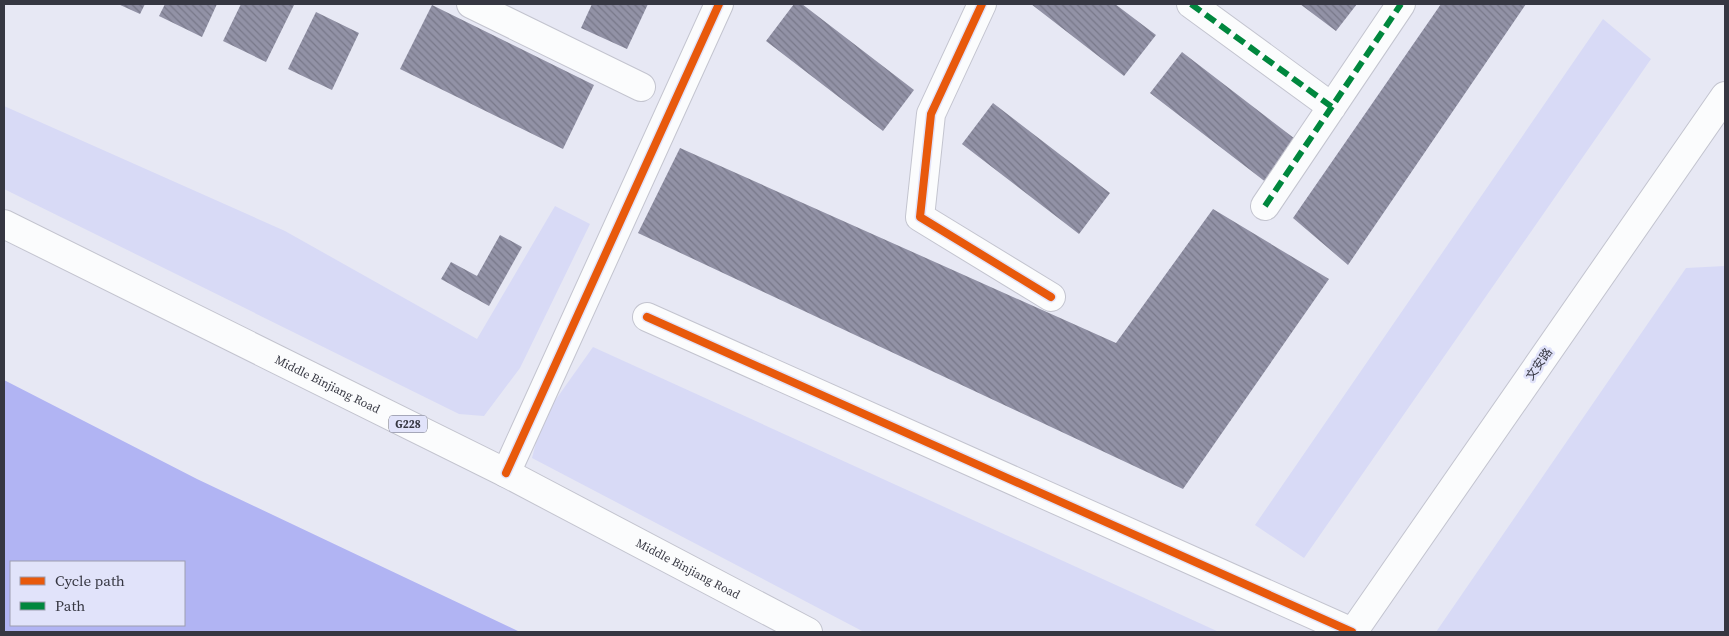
<svg xmlns="http://www.w3.org/2000/svg" width="1729" height="636" font-family="'Source Serif 4','Noto Sans SC',serif">
  <style>
    .grass { fill: #d8daf6 }
    .water { fill: #b1b4f3; fill-rule: evenodd }
    .building { fill: url(#building-back-hatch) }
    .lines { fill: none; stroke-linecap: round; stroke-linejoin: round }
    .minor-casing { stroke: #c3c4cf; stroke-width: 30 }
    .major-casing { stroke: #c3c4cf; stroke-width: 30 }
    .highway-casing { stroke: #c3c4cf; stroke-width: 30 }
    .minor { stroke: #fbfcfd; stroke-width: 28 }
    .major { stroke: #fbfcfd; stroke-width: 28 }
    .highway { stroke: #fbfcfd; stroke-width: 28 }
    .quiet { stroke: #00873e; stroke-width: 6; stroke-dasharray: 12 6; stroke-linecap: butt }
    .cycleway-casing { stroke: #e1e3fa; stroke-width: 11 }
    .cycleway { stroke: #e8590c; stroke-width: 8 }
    .labels { text-anchor: middle; stroke-width: 5; stroke-linejoin: round; paint-order: stroke }
    .shield { fill: #e1e3fa; stroke: #696b79; stroke-width: 1 }
    .shield-label { font-size: 11px; font-weight: bold; fill: #363742 }
    .street-label { font-size: 12px; fill: #363742; stroke: #e1e3fa }
  </style>
  <defs>
    <pattern id="building-back-hatch" width="6" height="6" patternUnits="userSpaceOnUse" patternTransform="scale(1.25)"><rect width="6" height="6" fill="#9292a6"/><path d="M-1 5l2 2M0 0l6 6M5-1l2 2" fill="none" stroke="#787889"/></pattern>
  </defs>
  <rect width="100%" height="100%" fill="#e7e8f4"/>
  <path class="grass" d="M1603,19L1651,59L1304,558L1255,525Z
    M4,106L285,231L477,339L555,206L590,224L520,368L484,416L459,414L4,189Z
    M1725,266V632H1436L1686,268Z
    M593,347L1219,632H864L532,458L542,419Z"/>
  <path class="water" d="M4,380L197,479L520,632H4ZM11,562H184V625H11Z"/>
  <path class="building" d="M118,4H145L140,14Z
    M165,4H217L202,37L159,16Z
    M241,4L294,5L266,62L223,41Z
    M592,4H648L627,49L581,28Z
    M794,4H802L914,90L883,131L766,41Z
    M1031,4H1115L1156,35L1124,76Z
    M1300,4H1357L1336,31Z
    M1441,4H1526L1348,265L1293,218Z
    M432,5L594,85L563,149L400,69Z
    M316,12L359,33L332,90L288,69Z
    M1182,52L1299,142L1267,183L1150,93Z
    M993,103L1110,193L1079,234L962,144Z
    M680,148L1116,343L1213,209L1329,279L1183,489L638,233Z
    M500,235L522,247L489,306L441,279L451,262L477,276Z"/>
  <g class="lines">
    <g class="minor-casing">
      <path id="minor" d="M471,4L641,87
        M982,4L931,114L920,217L1051,297
        M1191,4L1332,107
        M1265,206L1401,4
        M647,317L1352,632
        M506,473L719,4"/>
    </g>
    <g class="major-casing">
      <path id="major" d="M1353,632L1725,96"/>
    </g>
    <g class="highway-casing">
      <g id="highway">
        <path id="s1" d="M4,224L506,473L808,632"/>
      </g>
    </g>
    <use href="#minor" class="minor"/>
    <use href="#major" class="major"/>
    <use href="#highway" class="highway"/>
    <path class="quiet" d="M1191,4L1332,107
      M1265,206L1401,4"/>
    <g class="cycleway-casing">
      <path id="cycleway" d="M982,4L931,114L920,217L1051,297
        M647,317L1352,632
        M506,473L719,4"/>
    </g>
    <use href="#cycleway" class="cycleway"/>
  </g>
  <g class="labels">
    <rect class="shield" x="389" y="415.5" width="38" height="17" rx="4"/>
    <g class="shield-label">
      <text x="408" y="428">G228</text>
    </g>
    <g class="street-label">
      <text transform="translate(1539 364) rotate(-55)" y="4">文安路</text>
      <text dy="4" stroke="none"><textPath href="#s1" startOffset="361">Middle Binjiang Road</textPath></text>
      <text dy="4" stroke="none"><textPath href="#s1" startOffset="766">Middle Binjiang Road</textPath></text>
    </g>
  </g>
  <rect width="1729" height="636" fill="none" stroke="#363742" stroke-width="10"/>
  <rect x="10" y="561" width="175" height="65" fill="#e1e3fa" stroke="#9d9eb0"/>
  <rect x="20" y="577" width="25" height="8" fill="#e8590c" stroke="#9d9eb0"/>
  <text x="55" y="586" font-size="15" fill="#363742">Cycle path</text>
  <rect x="20" y="602" width="25" height="8" fill="#00873e" stroke="#9d9eb0"/>
  <text x="55" y="611" font-size="15" fill="#363742">Path</text>
</svg>
